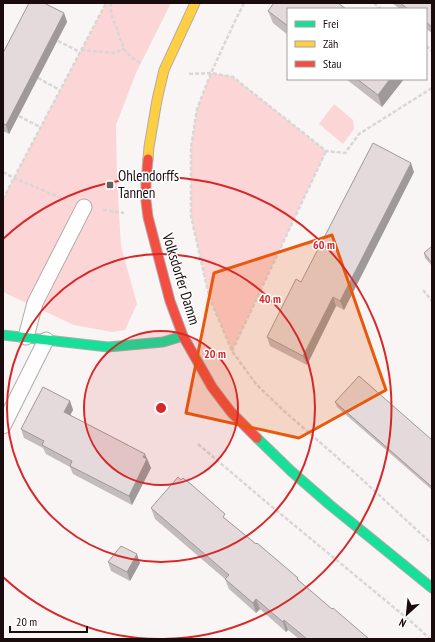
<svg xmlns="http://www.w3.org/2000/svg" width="435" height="642" font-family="'PT Sans Narrow',sans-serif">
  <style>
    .green { fill: #fcd5d7 }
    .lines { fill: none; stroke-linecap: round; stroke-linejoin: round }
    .lane-casing { stroke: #b3aaaa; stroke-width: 17 }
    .fast-casing { stroke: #b3aaaa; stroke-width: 11 }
    .slow-casing { stroke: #b3aaaa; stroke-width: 11 }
    .jam-casing { stroke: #b3aaaa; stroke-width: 11 }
    .path { stroke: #d9d6d6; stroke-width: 2.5; stroke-dasharray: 4 2; stroke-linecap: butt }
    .lane { stroke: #fefefe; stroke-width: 15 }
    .fast { stroke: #16e098; stroke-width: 9 }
    .slow { stroke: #ffcf43; stroke-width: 9 }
    .jam { stroke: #f24e42; stroke-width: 9 }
    .wall { fill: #c4bbbc }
    .shaded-wall { fill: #a09999 }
    .building { fill: #e4dadb; stroke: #a09999 }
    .marked { fill: #e8590c; fill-opacity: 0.2; stroke: #e8590c; stroke-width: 3; stroke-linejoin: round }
    .ring { fill: none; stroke: #d62828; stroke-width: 2 }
    .poi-dot { fill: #685e5e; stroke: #fff; stroke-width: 1.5 }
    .labels { text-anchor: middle; stroke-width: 3; stroke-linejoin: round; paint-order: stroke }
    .poi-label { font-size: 15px; fill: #1a0c0d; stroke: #fff; text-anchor: start }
    .street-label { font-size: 15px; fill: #1a0c0d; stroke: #fff }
    .centre { fill: #d62828; stroke: #fff; stroke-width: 2 }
    .ring-label { font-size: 12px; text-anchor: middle; font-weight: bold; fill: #d62828; stroke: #fff; stroke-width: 3; stroke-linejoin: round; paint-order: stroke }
  </style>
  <rect width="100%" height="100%" fill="#f9f5f5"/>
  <path class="green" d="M106,3H171L136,73L116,125L117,178L121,246L137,304L125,330L112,332L74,325L3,292V199Z
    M211,73L233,77L326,151L232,351L209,296L191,216V147L197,109Z
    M334,104L353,120L354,129L343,144L319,124Z"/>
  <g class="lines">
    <g class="lane-casing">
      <path id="lane" d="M26,337L35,303L84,207
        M3,426L46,340"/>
    </g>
    <g class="fast-casing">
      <path id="fast" d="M3,335L108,347L163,342L183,336
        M257,438L291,471L330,505L432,588"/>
    </g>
    <g class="slow-casing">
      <path id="slow" d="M148,159L149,147L157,100L164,70L195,3"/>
    </g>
    <g class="jam-casing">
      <path id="jam" d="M148,159L146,183V201L148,217L170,301L183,336L212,387L231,412L257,438"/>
    </g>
    <path class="path" d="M111,3V13L124,49L131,57L142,64
      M244,3L235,21L211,73L197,109L191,147V216L209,296L232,351L256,384L284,411L354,472L432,544
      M374,3L381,9
      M58,41L80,52
      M426,46L432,51
      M81,50L114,53L124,49
      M189,74L211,73L233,77L326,151L345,153L359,134L432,88
      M38,78L60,90
      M19,116L40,127
      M3,172L14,178L66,200
      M3,199L106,3
      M103,210L124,213
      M423,290L432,301
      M232,351L326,151
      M198,444L265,501L414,624L430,639"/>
    <use href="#lane" class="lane"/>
    <use href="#fast" class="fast"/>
    <use href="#slow" class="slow"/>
    <use href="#jam" class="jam"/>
  </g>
  <path class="wall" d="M392,3H432V33L426,29V9H400Z
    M288,9V35L273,23L268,11Z
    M64,13L67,22L9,134L3,131V53Z
    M346,79H404L382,107Z
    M414,172L344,310L336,306L307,365L270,346L267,337L301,282Z
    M432,246V266L425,258L424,253Z
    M70,401L73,410L70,415L147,459L151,468L132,505L73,474L70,467L46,454L43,448L24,438L21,429Z
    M335,402L432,440V490L337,407Z
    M181,480L227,520L298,578L299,581L332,609L369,639H299L288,630L286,632L260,609L256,613L229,589L225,579L155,519L151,508Z
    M108,562L140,563L130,581L111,571Z"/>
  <path class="shaded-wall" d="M64,13L67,22L9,134L6,125Z
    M390,79H404L382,107L378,95Z
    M411,163L414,172L344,310L340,301Z
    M333,297L336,306L307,365L303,356Z
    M70,401L73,410L67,421L64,412Z
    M145,454L151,468L132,505L129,496Z
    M137,554L140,563L130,581L127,572Z
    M256,599L260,609L256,613L253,603Z
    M284,620L288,630L286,632L283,622Z"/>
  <path class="building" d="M29,3H44L64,13L6,125L3,124V53Z
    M274,3H338L346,9H288V26L268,11Z
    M400,3H432V27L426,22V9H408Z
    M357,79H390L378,95Z
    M373,143L411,163L340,301L333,297L303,356L267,337L296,279L301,282Z
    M432,246V263L424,253Z
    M359,376L432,440V487L335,402Z
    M43,387L70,401L64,412L145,454L143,457L147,459L129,496L70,466L72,461L42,445L44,441L21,429Z
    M178,477L181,480L183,478L192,485L225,514L223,517L256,544L257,543L298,578L297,579L332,609L333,608L369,639H307L284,620L283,622L256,599L253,603L225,579L229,575L151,508Z
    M121,546L137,554L127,572L108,562Z"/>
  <path class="marked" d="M332,235L386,390L299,438L186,413L214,273Z"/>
  <circle cx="161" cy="408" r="77" fill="#d62828" fill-opacity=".12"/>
  <g class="ring">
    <circle cx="161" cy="408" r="77"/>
    <circle cx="161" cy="408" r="154"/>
    <path d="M159 639A231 231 0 0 1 3 577M3 239A231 231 0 1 1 163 639"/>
  </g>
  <rect class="poi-dot" x="106" y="181" width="8" height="8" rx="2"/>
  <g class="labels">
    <g class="poi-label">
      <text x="118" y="181">Ohlendorffs<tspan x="118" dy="17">Tannen</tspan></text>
    </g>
    <g class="street-label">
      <text transform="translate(181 279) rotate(73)" y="5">Volksdorfer Damm</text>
    </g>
  </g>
  <circle cx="161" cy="408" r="6" class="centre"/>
  <g class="ring-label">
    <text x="324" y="249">60 m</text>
    <text x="270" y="303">40 m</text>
    <text x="215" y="358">20 m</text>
  </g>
  <rect width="435" height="642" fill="none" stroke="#1a0c0d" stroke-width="8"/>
  <rect x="287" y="8" width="140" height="72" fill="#ffffff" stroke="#a39e9e"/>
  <rect x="295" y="21" width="20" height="6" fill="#16e098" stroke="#a39e9e"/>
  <text x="323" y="28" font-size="12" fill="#1a0c0d">Frei</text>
  <rect x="295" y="41" width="20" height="6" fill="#ffcf43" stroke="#a39e9e"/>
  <text x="323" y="48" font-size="12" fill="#1a0c0d">Zäh</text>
  <rect x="295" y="61" width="20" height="6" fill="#f24e42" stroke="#a39e9e"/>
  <text x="323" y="68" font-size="12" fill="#1a0c0d">Stau</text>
  <g transform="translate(407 614) rotate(207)" stroke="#ffffff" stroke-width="3" paint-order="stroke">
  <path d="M0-3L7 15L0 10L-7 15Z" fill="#1a0c0d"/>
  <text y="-6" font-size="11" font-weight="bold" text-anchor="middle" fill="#1a0c0d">N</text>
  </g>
  <path d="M10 626v6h77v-6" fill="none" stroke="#1a0c0d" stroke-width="2"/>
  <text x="16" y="626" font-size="12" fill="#1a0c0d" stroke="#ffffff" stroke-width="3" paint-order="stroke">20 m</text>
</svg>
